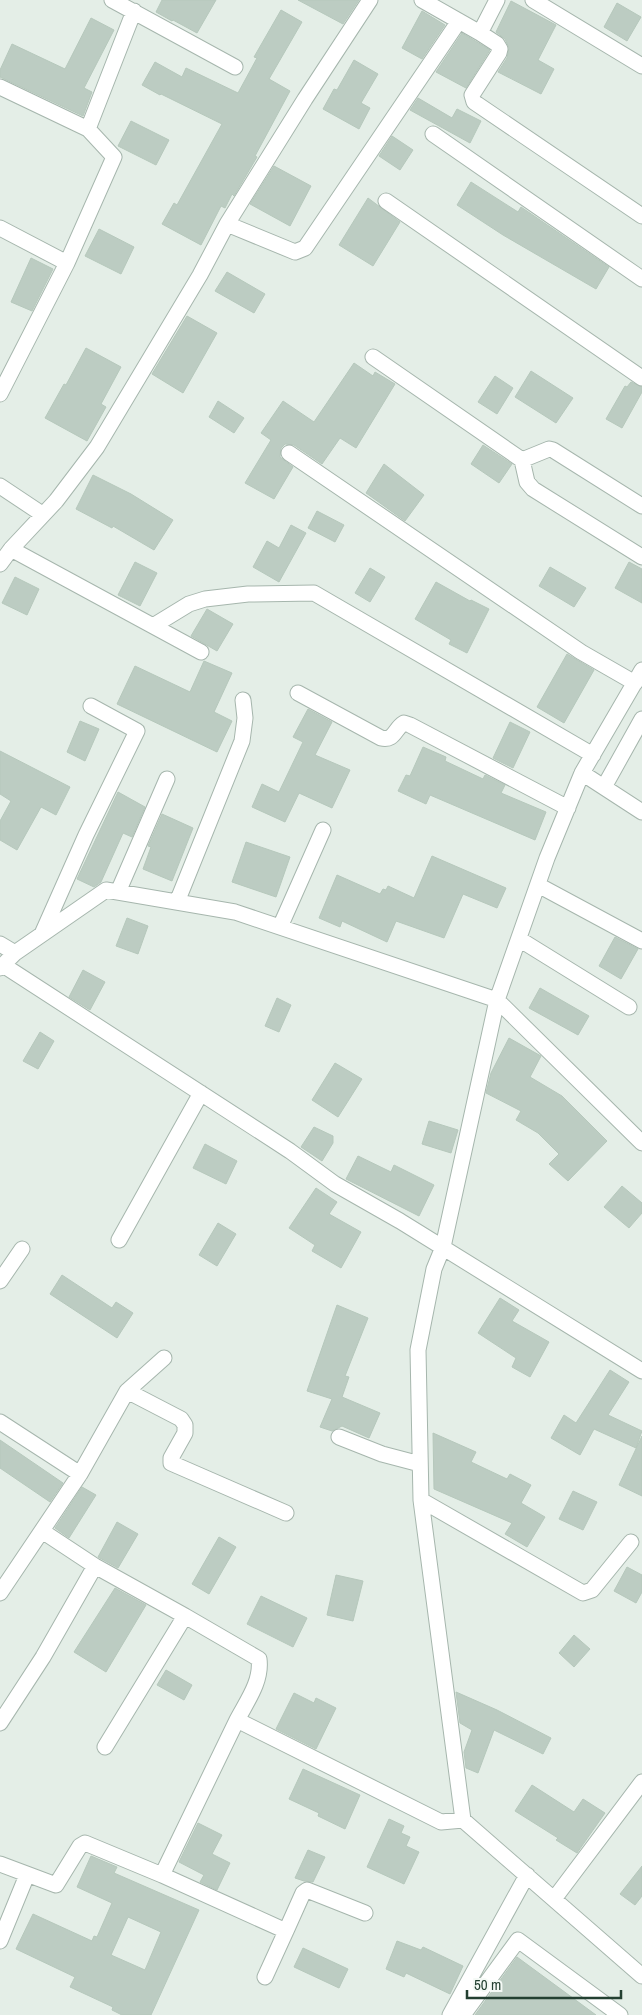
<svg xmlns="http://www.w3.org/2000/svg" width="642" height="2015" font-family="'Archivo Narrow',sans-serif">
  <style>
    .building { fill: #bcccc2; stroke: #b6c8bc; fill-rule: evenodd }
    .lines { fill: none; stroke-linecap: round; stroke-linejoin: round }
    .street-casing { stroke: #a6b6ad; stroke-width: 17 }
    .street { stroke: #fff; stroke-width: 15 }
  </style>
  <rect width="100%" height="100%" fill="#e4eee7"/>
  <path class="building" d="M162,0H216L197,33L173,20L172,21L156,12Z
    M298,0H359L343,24Z
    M511,1L556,25L538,60L554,69L541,94L498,72L507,58L509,48L505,39L496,32Z
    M617,3L641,17L627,41L604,27Z
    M281,10L302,22L269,79L290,91L255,156L257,157L234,196L232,194L225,208L221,206L201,245L162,224L174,203L177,205L222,124L161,94L160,95L142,85L155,62L182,77L186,68L238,93L257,58L254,57Z
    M422,11L445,25L422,59L402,48Z
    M91,18L114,30L84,88L92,92L83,116L0,77V70L12,44L65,69Z
    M462,33L490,50L466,88L436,72Z
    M354,60L378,74L361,103L370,108L359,129L323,109L334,89L337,90Z
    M418,98L452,118L457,109L481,121L470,143L410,110Z
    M131,121L169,140L156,165L118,146Z
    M392,136L413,150L400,170L379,156Z
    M274,166L311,186L290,226L250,204Z
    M471,182L518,212L521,207L609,267L596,289L503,235L457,205Z
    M368,198L400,222L373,266L339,245Z
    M99,229L134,247L121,274L85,256Z
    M31,258L53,269L32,311L11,302Z
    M227,272L265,294L254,313L215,291Z
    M187,316L217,333L183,393L152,374Z
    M86,348L121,367L101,404L106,407L87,441L45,418L64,384L66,385Z
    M354,363L373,376L375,372L395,384L356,448L340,438L322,464L294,445L285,444L281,448L280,457L293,467L274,499L245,483L271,440L261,433L283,401L314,422Z
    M531,371L573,398L556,423L515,397Z
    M495,376L513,388L497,414L478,402Z
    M631,382L642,387V392L622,428L606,419L625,386L627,387Z
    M218,401L244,418L234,433L209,417Z
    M483,445L512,464L499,483L471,464Z
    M384,464L424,495L405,521L366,493Z
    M93,475L131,494L173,520L154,550L113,526L112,528L76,509Z
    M317,511L344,525L335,542L308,528Z
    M291,525L306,533L279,582L253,567L267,541L279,548Z
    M135,562L157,573L140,606L118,595Z
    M629,562L642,569V603L615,588Z
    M550,567L586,588L574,607L539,586Z
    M370,568L385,577L370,602L355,593Z
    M15,577L39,589L27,615L2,603Z
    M436,582L470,601L471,600L489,609L467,653L449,644L451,640L415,619Z
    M207,609L233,624L217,651L191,636Z
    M567,654L594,670L564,723L537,707Z
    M204,661L232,673L214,712L232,721L217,752L117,704L135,666L190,692Z
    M308,709L332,722L315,755L350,770L332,808L299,793L285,822L252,807L262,784L279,792L303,742L293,737Z
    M80,721L99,729L85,761L67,752Z
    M510,722L530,732L513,768L493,758Z
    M423,747L446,757L445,761L483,779L485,775L505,785L501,793L546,812L535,840L430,795L426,804L398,791L406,775L410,776Z
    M0,751L70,787L56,815L41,807L17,850L0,840V821L11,801L0,794Z
    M118,792L145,807L132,837L123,833L101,882L94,887L77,879Z
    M162,814L193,828L172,881L143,869L151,847L148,846Z
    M246,842L290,857L276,897L232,882Z
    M432,856L506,888L497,908L463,894L444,938L396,921L387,942L342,921L340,927L319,918L337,875L380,894L383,889L386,890L388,886L414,898Z
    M127,918L148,926L138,954L116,946Z
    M615,937L638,949L621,979L599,966Z
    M83,970L105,982L90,1010L69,997Z
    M540,988L589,1016L578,1035L529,1008Z
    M277,998L291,1005L279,1032L265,1026Z
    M40,1032L54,1041L38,1069L23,1061Z
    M509,1038L541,1056L530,1077L562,1096L607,1141L568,1181L549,1164L559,1154L538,1133L516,1120L521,1111L486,1093L491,1073Z
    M335,1063L362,1079L338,1117L312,1100Z
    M429,1121L458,1130L451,1153L422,1144Z
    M314,1127L333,1136V1143L322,1161L301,1147Z
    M205,1144L237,1161L226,1184L193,1168Z
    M358,1156L391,1172L394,1165L434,1185L419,1216L346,1179Z
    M622,1186L642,1203V1213L629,1228L604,1207Z
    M316,1188L337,1202L329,1214L361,1232L341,1268L312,1251L315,1245L289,1228Z
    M218,1223L236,1234L217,1266L199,1255Z
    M62,1275L112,1308L116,1302L133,1313L117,1338L50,1294Z
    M500,1298L519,1310L512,1321L549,1342L530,1377L512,1367L516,1358L478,1333Z
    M337,1305L368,1318L345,1376L349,1377L342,1397L380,1413L369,1438L342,1426L332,1431L320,1427L332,1399L307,1391Z
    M610,1370L629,1382L608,1415L642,1431L636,1448L594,1429L580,1455L551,1438L564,1415L576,1423Z
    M433,1433L476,1452L471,1462L507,1479L510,1474L531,1485L521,1503L545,1517L527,1547L505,1534L512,1523L434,1489Z
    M642,1436V1496L619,1485Z
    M0,1440L63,1483L50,1502L0,1468Z
    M82,1487L96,1495L69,1538L55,1528Z
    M573,1491L597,1502L583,1530L559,1519Z
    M117,1522L138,1534L118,1568L98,1557Z
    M219,1537L236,1547L209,1594L192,1584Z
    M627,1567L642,1575V1592L636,1603L614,1591Z
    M336,1575L363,1581L353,1621L327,1615Z
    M115,1588L146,1605L106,1672L74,1652Z
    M261,1596L307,1618L293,1647L247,1624Z
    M574,1635L590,1649L574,1667L559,1653Z
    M166,1670L192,1685L184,1700L157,1685Z
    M456,1692L497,1710L551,1738L543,1754L494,1730L478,1773L466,1768L464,1752L472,1730L460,1723Z
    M294,1693L314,1703L316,1698L336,1708L316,1749L276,1729Z
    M303,1769L360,1795L345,1829L318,1816L319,1813L289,1799Z
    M532,1785L574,1812L583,1799L605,1813L577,1853L556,1840L558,1838L515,1811Z
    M389,1819L404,1826L401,1833L410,1837L406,1846L419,1852L404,1884L367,1867Z
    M198,1823L222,1835L212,1854L230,1863L217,1890L200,1882L204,1875L179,1862Z
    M308,1850L325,1857L313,1882L304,1881L295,1878Z
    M91,1856L117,1867L114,1873L199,1910L151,2015H122L112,2010L113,2007L70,1987L75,1977L16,1949L33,1914L92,1941L94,1936L97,1937L112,1903L77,1887ZM128,1917L161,1932L145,1970L111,1955Z
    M642,1866V1896L635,1905L620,1894Z
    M397,1941L421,1950L423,1947L463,1966L450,1994L406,1973L404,1977L386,1969Z
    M303,1948L348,1969L339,1988L294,1967Z
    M517,1957L596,2015H475Z"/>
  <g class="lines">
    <g class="street-casing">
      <path id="street" d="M112,0L235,67
        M422,0L480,33L497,0
        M533,0L642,66
        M480,33L497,44L500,49L499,53L472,95L474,102L642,216
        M0,87L88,129
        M433,134L642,279
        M386,201L642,378
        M227,224L295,252L305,248L459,21
        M0,228L67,263
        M373,357L522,460L549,449L553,450L642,506
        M0,394L67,263L114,157L88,129L134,11
        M289,453L581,652L635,683
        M522,460L527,482L533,489L642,557
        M0,486L42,514
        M11,549L201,652
        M0,564L11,549L56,501L97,447L200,275L227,224L305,99L370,0
        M153,626L189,604L205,599L248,594L314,593L593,755
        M298,693L381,738C395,741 394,729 404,723L410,725L568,808
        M582,773L642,812
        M604,787L642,719
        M538,885L642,941
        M118,892L167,779
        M177,902L242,741L245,718L243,700
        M280,927L323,830
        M42,934L86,835L137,731L91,706
        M519,939L629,1007
        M0,944L15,953
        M3,965L290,1151L335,1184L400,1221L642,1371
        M0,968L15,953L106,890L235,912L497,1000L547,858L582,773L642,670
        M497,1000L443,1247L434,1269L418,1350L421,1500L463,1820L642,1976
        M497,1000L642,1143
        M119,1240L201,1093
        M0,1281L22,1249
        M127,1391L181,1419L185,1425V1433L171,1458V1463L286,1513
        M0,1422L80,1474
        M339,1437L382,1454L420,1464
        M421,1500L583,1593L592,1590L631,1542
        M42,1531L95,1566L185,1616L105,1747
        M0,1593L80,1474L127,1391L164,1358
        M185,1616L259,1659C262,1681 247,1701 237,1720
        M0,1723L43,1657L95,1566
        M0,1864L56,1885L80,1846L85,1843L162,1875L237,1720L441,1822L463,1820
        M162,1875L286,1931L265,1977
        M554,1899L642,1782
        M286,1931L303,1893L307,1890L365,1913
        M0,1941L27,1875
        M450,2015L527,1875
        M463,2015L518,1940L620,2015"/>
    </g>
    <use href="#street" class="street"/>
  </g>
  <path d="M467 1990v8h154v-8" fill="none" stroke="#234031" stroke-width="2.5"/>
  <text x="474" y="1990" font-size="15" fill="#234031" stroke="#f5faf6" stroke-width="4" paint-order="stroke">50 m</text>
</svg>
